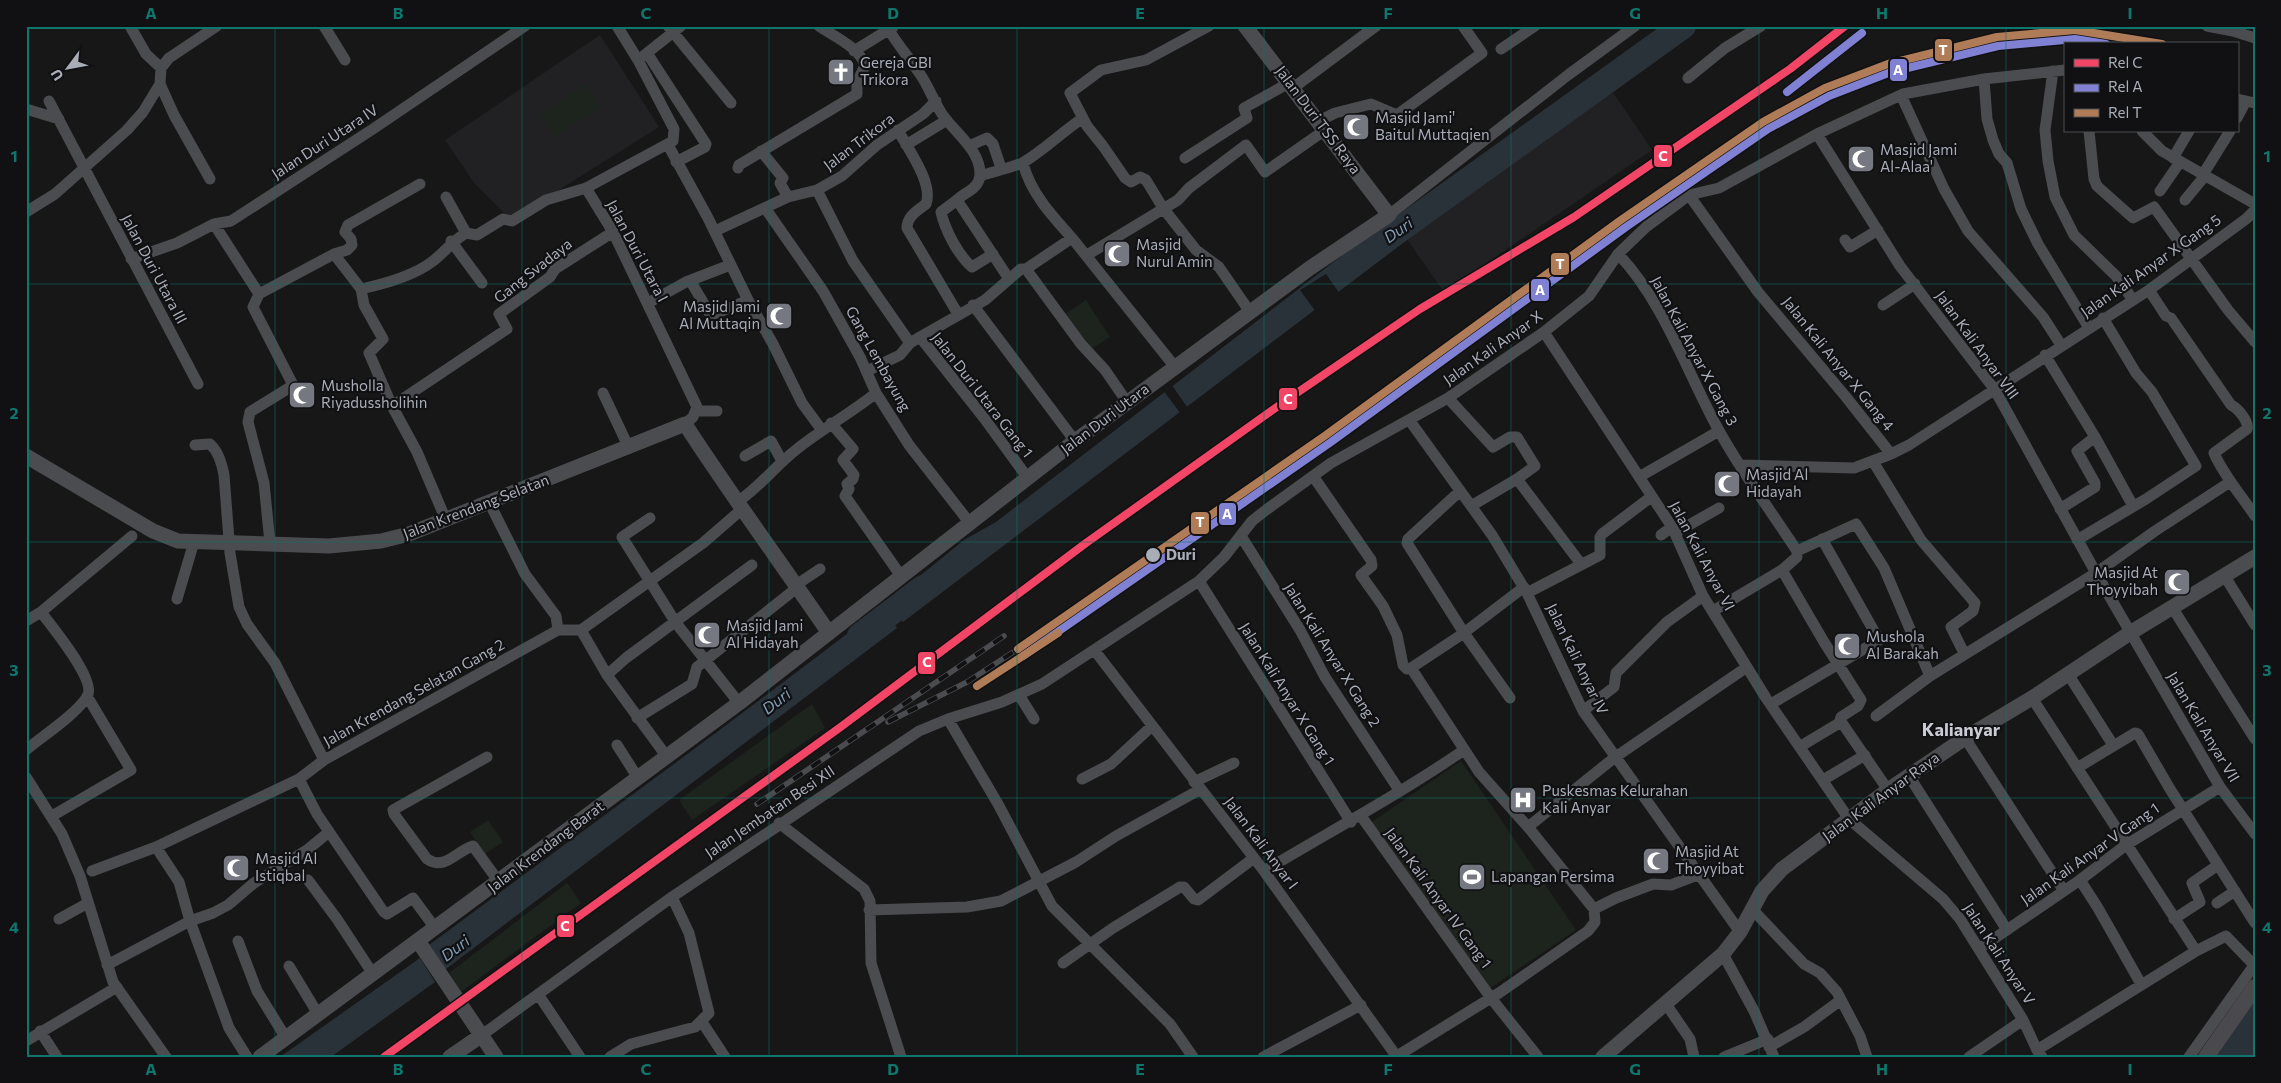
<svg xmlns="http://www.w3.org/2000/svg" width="2281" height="1083" font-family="Commissioner,sans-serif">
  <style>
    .built { fill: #212123 }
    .green { fill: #1d241e }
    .water { fill: #2a3239 }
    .pier { fill: #171717 }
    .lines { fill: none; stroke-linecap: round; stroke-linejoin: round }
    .river { stroke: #2a3239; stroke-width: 26 }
    .minor { stroke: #4b4c50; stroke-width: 11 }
    .tertiary { stroke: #4b4c50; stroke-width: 15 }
    .secondary { stroke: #4a4a4e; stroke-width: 16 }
    .rail-casing { stroke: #4b4c4f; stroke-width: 5.5 }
    .rail { stroke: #111113; stroke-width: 4; stroke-dasharray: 11; stroke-linecap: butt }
    .rail-1-casing { stroke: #111113; stroke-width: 11 }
    .rail-2-casing { stroke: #111113; stroke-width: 11 }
    .rail-3-casing { stroke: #111113; stroke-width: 11 }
    .rail-1 { stroke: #f34667; stroke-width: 8 }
    .rail-2 { stroke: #8081d2; stroke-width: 8 }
    .rail-3 { stroke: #b07c57; stroke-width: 8 }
    .grid { fill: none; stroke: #0f766e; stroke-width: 1; stroke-opacity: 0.55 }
    .stop-dot { fill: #a8adb8; stroke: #111113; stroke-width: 2 }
    .labels { text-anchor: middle; stroke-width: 4.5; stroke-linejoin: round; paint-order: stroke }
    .poi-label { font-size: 15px; fill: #a8adb8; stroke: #111113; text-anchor: start }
    .street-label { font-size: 15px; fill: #a8adb8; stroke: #111113 }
    .stop-label { font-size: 15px; font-weight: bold; fill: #a8adb8; stroke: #111113; text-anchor: start }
    .water-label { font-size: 16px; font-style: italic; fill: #7f9bb3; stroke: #111113 }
    .quarter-label { font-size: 18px; font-weight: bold; fill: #c9ccd4; stroke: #111113 }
    .line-badge { stroke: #111113; stroke-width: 2 }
    .badge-label { font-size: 14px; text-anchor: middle; font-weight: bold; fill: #fff }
    .neatline { fill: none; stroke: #0f766e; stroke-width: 2 }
    .grid-label { font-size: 16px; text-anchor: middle; font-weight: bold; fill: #0f766e }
  </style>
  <rect width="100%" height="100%" fill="#171717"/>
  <path class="built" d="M600,35L659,127L511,220L475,184L445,140Z
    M1608,85L1652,150L1444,292L1404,235Z"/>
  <path class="green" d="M585,84L600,107L555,137L540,114Z
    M1086,300L1110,337L1088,351L1064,315Z
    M812,704L825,728L692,820L679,800Z
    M1461,761L1576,930L1483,993L1369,824Z
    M488,820L503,842L485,854L470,832Z
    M567,883L581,903L458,994L445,976Z"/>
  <path class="water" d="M1392,217L1407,240L903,622L889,601L964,540L996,522Z
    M882,607L897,628L442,972L425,948C578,834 732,723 882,607Z
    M420,958L435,982L331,1057H280Z
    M2255,993V1057H2212Z"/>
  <path class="pier" d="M1326,274L1340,294L1316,312L1300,290Z
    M1171,384L1188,408L1181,414L1163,390Z"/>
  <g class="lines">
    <path class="river" d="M1371,250L1683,26
      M860,636L923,588"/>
    <path class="minor" d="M130,26L146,54L161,68
      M324,26L345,60
      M668,26L731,103
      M1209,26L1146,60L1101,70L1070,93L1087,126L1103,146L1125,178L1131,182L1140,177L1146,180L1163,208L1196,250L1219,267L1250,312
      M2207,26L2233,31L2255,38
      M889,30C898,45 910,59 920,74C929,87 934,102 942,114C955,133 981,150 980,175C979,189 965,192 957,200L1009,279
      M2074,44V26
      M1501,49L1535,26
      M854,51L893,27
      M647,53L706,144L705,147L676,162
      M642,57L681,26
      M2053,71L2045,130L2048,161L2055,197L2074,235L2116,276L2133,300
      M1688,78L1725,48L1761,26
      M1984,79L1987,119L1993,140L1999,154L2007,163L2021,209L2038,244L2089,328
      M160,84L174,115L210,179
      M1293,88L1376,26
      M1901,95L1944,189L1968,231L2043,317L2061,345
      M2237,99L2255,103
      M49,101L198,384
      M26,109L59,119
      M2237,118L2246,101
      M1319,121L1335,113L1371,104L1397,115L1482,53L1463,26
      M898,130C907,148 934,183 926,204C918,210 907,216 907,228L958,314
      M2089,131L2094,179L2097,186L2133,218L2154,207L2228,310L2255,342
      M2142,131L2162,151L2255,204
      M1817,134L1900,266L1995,390L2096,573L2220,787L2255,834
      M668,145L708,218L748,300L773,344L802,403L821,429
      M906,145L947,120
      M969,146L987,138L993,144L1001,168
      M761,151L783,178L780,183L788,197
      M1185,158L1247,118L1244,108L1289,83
      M2173,158L2189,131
      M1023,163C1030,192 1052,216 1072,238
      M738,168L739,165L857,94V82L865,66C861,48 833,36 819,26
      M980,176C988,173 1018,166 1024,162C1045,149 1062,132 1083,118
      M2202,176L2230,131
      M586,188L613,232L697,407L693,417L685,424
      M817,190L853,261L910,343L920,337L984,418L1027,477
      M2160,191L2180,162
      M1689,195L1758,292L1846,397L1891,454L1909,445L2149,290L2246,219L2255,210
      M446,197L466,233
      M957,200L941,212C945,230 958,255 972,267L993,254
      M2185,200L2204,177
      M765,208L823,291L860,357L876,393L909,445L969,522
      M26,212L55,194L127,130L143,112L160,84L161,68L169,58L217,26
      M1389,215L1568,75L1635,26
      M214,224L259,294L253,307L292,383V386L250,412L248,422L264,483L270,543
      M715,231L788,197L817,190L842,176L877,145L923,114L936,101
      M1845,240L1850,247L1878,230
      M451,241L482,283
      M334,254L347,250L352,245L351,239L345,232L348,225L420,184
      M1618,254C1662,299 1688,374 1718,429C1741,471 1771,511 1797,551V557L1782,570L1824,642L1861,700L1858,706L1841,717L1840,720L1888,790
      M1087,255L1178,200L1189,188L1246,145L1265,172L1325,130
      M131,259L177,243L214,224L231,221L373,129L525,26
      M1026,269L1072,238L1175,367
      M691,282L710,314H715L748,300
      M361,289C384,284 414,276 433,261C445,252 452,241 466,233L477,235L503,219L512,221L546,200L586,188L673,141L674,129L638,60L617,26
      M2149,290L2166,316L2171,318L2231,405C2239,409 2249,422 2247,429L2214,453C2224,476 2241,495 2255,516
      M259,294L334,254L361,289L364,305L383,339L369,353L392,406L417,452L446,520
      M648,303L686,282L730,265
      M973,305L1075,441
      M1883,305L1915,284
      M1544,332L1672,527L1703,596L1766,698L1849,819L1943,899L1960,919L2023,1020L2037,1050L2042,1057
      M920,337L985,300L1021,269H1026L1081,344L1105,370L1127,402
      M2045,355L2095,437L2133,506
      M867,371L900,355L910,343
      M603,393L629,448
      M1448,398L1493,447L1510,437H1517L1535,466L1517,479L1581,564
      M392,406L507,329L499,314L550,277L555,269L613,232
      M697,411H717
      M1410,421L1492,535L1527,593L1583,711L1740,932
      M831,423L853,449L843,460L854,475L853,479L847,484L849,489L845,496L901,576
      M195,445L210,444C219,452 222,464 224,475L230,553L239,607L247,624L275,663L324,760
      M745,456L771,441L782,461
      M1874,463L1921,540L1975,603L1973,611L1951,627L1964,653
      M1742,465L1854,468L1891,454
      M1313,476L1371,560L1372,566L1361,575L1383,606L1397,635L1403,665L1407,669L1411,668L1464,633
      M1639,477L1719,431
      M1459,492L1408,539L1407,543L1464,633L1510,698
      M489,502L525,574L556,616L558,630
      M736,503C759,488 775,466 797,449C822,429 851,413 876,393
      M1471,506L1517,479
      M2060,509L2095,487V483L2077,451L2095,437
      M650,518L622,537L676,623L739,703
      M1675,533L1719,508
      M1661,535L1672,527
      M1241,536L1300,630L1325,677L1399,790
      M2077,540L2146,499L2196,466L2152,392L2136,373L2103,318
      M1797,551L1856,524L1884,568L1930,676L2096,573L2155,531L2230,482
      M2224,575L2255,625
      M1199,581L1351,822
      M796,585L820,569
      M1527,593L1600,555V537L1602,534L1651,497
      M177,599L194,542
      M2172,607L2255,739
      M1713,611L1782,570
      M26,621L41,612L132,536
      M581,630L607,675L667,757
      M1465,632L1524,587
      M1095,651L1264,871L1397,1057
      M1411,668L1479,772L1528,827L1594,909
      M2068,674L2113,745
      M607,675L626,658L752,565
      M1019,695L1034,719
      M2032,698L2196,951L2226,936L2254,965
      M1771,704L1879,640L1822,539
      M1583,711L1614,687L1616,673L1667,622L1703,596
      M1876,716L1930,676
      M637,718L692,684L697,667L798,587
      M948,719L998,804L1052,906L1170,1024L1193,1057
      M1965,738L2064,891
      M617,745L638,778
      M1801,746L1841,722
      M26,750C44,735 74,716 87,697C98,681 51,626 41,612
      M487,757L393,810L394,814L427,859C445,871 456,851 473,846L499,882
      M2077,768L2135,733L2138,734L2170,789L2255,923
      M1909,776L2007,930
      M26,777L62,834L80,876L113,982L166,1057
      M299,779L317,814L383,911L387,914L413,898L435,928
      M1082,779L1111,764L1152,726
      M1823,780L1865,755
      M1194,782L1234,763
      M52,816L131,770L87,696
      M1361,816L1491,998L1538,1057
      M779,823L864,889L870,901L871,963L901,1057
      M1528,827L1614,758L1747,667
      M156,847L179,882L190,921L229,1028L247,1057
      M92,871L156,847L299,779L324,760L558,630H581L703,543L741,510
      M1264,871C1331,831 1400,794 1464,750
      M308,880L337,919L373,974
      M2080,880L2098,908L2141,984
      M2217,903L2235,891
      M1752,909L1804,964L1820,973L1837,992L1860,1036L1867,1057
      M869,910L967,907L1001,901L1076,862L1116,836L1201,789
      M59,919L88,903
      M2174,919L2200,902L2192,883L2218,865
      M238,941L257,991L286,1038
      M1979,949L2080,880L2126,845L2220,787
      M1723,954L1754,1011L1774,1057
      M1063,963L1113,928L1180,887H1184L1194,899L1198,900L1254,858
      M107,965L190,921L213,913L228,905L254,883L307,850L329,832
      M289,966L318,1014
      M538,994L580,1057
      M1666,1004L1690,1039L1694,1057
      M702,1022L725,1057
      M40,1031L57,1057
      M482,1035L672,897L919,731L948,719L1002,702L1042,684L1199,581L1224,557L1252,521L1266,510L1331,463L1448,398L1544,332L1589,296L1618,254L1646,227L1689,195L1719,188L1817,134L1903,94L1984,79L2065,70
      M26,1041L117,987
      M1769,1047L1804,1027L1841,1000
      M2037,1050L2196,951
      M1397,1056L1499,993L1588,931L1595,922L1594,909L1616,898L1653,884L1671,885L1700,874
      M610,1057L631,1044L695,1027L709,1013L689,933L672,897
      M1263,1057L1361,1005
      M1724,1057L1768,1039
      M1969,1057L2023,1020
      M2189,1057L2255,964"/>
    <path class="tertiary" d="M26,456L153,531L178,541L329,546L381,541L409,534L685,424C731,495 781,563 829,633
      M418,941L496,1057
      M260,1057L739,703L1075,441L1310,268L1389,215L1245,26
      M450,1057L482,1035
      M1603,1057L1723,954L1740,932L1762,891L1782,869L1888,790L1965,738L2032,698L2130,633L2255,557"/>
    <path class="secondary" d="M2206,1057L2255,987"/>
    <g class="rail-casing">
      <path id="rail" d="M888,722L967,682L1018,649
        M757,804L1004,636"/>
    </g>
    <use href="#rail" class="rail"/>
    <g class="rail-1-casing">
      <path id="rail-1" d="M384,1057L842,726L1086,543L1288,399L1420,309L1574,217L1790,69L1845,26"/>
    </g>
    <g class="rail-2-casing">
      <path id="rail-2" d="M1787,92L1862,33
        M1023,656L1331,442L1626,227L1768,129L1829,96L1891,72L1998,46L2075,39L2106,44"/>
    </g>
    <g class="rail-3-casing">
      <path id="rail-3" d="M1018,649L1326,435L1621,220L1763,122L1825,88L1888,64L1997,37L2075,30L2162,44
        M977,686L1058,633"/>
    </g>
    <use href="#rail-1" class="rail-1"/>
    <use href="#rail-2" class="rail-2"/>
    <use href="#rail-3" class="rail-3"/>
  </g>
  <path class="grid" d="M275,26V1057M522,26V1057M769,26V1057M1017,26V1057M1264,26V1057M1511,26V1057M1759,26V1057M2006,26V1057M26,284H2255M26,542H2255M26,798H2255"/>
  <defs>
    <g id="church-square" transform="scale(1.4375)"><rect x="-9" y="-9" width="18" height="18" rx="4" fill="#757880" stroke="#111113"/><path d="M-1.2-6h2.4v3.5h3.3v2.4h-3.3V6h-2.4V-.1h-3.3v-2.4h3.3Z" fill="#fff"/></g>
    <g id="mosque-square" transform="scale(1.4375)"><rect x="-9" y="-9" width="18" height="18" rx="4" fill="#757880" stroke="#111113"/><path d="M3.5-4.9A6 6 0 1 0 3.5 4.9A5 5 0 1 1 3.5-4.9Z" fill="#fff"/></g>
    <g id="hospital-square" transform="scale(1.4375)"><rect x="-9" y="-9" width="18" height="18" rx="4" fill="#757880" stroke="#111113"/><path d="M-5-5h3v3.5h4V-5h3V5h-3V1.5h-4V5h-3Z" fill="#fff"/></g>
    <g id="stadium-square" transform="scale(1.4375)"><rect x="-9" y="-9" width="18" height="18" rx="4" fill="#757880" stroke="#111113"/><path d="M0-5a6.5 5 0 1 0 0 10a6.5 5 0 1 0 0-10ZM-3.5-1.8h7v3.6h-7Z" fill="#fff"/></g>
  </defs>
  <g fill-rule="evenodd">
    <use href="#church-square" x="841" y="72"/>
    <use href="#mosque-square" x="1356" y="127"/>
    <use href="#mosque-square" x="1861" y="159"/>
    <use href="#mosque-square" x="1117" y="254"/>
    <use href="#mosque-square" x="779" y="316"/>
    <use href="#mosque-square" x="302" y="395"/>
    <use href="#mosque-square" x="1727" y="484"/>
    <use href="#mosque-square" x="2177" y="582"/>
    <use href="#mosque-square" x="707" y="635"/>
    <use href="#mosque-square" x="1847" y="646"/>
    <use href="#hospital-square" x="1523" y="800"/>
    <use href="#mosque-square" x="1656" y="861"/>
    <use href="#mosque-square" x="236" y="868"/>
    <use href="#stadium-square" x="1472" y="877"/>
  </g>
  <circle class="stop-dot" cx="1153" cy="555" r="8"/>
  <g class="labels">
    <g class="poi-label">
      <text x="860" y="68">Gereja GBI<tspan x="860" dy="17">Trikora</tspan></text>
      <text x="1375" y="123">Masjid Jami'<tspan x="1375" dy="17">Baitul Muttaqien</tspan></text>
      <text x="1880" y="155">Masjid Jami<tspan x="1880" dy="17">Al-Alaa'</tspan></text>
      <text x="1136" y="250">Masjid<tspan x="1136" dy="17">Nurul Amin</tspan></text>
      <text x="760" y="312" text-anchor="end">Masjid Jami<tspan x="760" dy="17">Al Muttaqin</tspan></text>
      <text x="321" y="391">Musholla<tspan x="321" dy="17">Riyadussholihin</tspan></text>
      <text x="1746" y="480">Masjid Al<tspan x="1746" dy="17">Hidayah</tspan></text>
      <text x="2158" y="578" text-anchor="end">Masjid At<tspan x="2158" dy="17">Thoyyibah</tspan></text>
      <text x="726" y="631">Masjid Jami<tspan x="726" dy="17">Al Hidayah</tspan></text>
      <text x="1866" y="642">Mushola<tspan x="1866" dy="17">Al Barakah</tspan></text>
      <text x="1542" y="796">Puskesmas Kelurahan<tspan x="1542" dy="17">Kali Anyar</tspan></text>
      <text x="1675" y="857">Masjid At<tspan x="1675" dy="17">Thoyyibat</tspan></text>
      <text x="255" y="864">Masjid Al<tspan x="255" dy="17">Istiqbal</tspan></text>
      <text x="1491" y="882">Lapangan Persima</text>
    </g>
    <g class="street-label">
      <text transform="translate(1318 120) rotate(53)" y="5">Jalan Duri TSS Raya</text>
      <text transform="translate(325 142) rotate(-33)" y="5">Jalan Duri Utara IV</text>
      <text transform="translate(859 142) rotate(-37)" y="5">Jalan Trikora</text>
      <text transform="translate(637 251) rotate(62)" y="5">Jalan Duri Utara I</text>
      <text transform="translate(2151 266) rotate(-35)" y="5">Jalan Kali Anyar X Gang 5</text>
      <text transform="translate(154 269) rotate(62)" y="5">Jalan Duri Utara III</text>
      <text transform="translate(533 271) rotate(-38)" y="5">Gang Svadaya</text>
      <text transform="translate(1977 345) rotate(54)" y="5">Jalan Kali Anyar VIII</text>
      <text transform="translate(1493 348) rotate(-35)" y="5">Jalan Kali Anyar X</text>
      <text transform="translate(1694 351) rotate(62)" y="5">Jalan Kali Anyar X Gang 3</text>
      <text transform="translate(878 359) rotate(61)" y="5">Gang Lembayung</text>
      <text transform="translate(1838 364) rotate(51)" y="5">Jalan Kali Anyar X Gang 4</text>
      <text transform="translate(982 395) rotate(52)" y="5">Jalan Duri Utara Gang 1</text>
      <text transform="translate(1105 419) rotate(-37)" y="5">Jalan Duri Utara</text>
      <text transform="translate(476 507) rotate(-21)" y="5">Jalan Krendang Selatan</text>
      <text transform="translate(1702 556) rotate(62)" y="5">Jalan Kali Anyar VI</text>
      <text transform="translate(1332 655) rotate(58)" y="5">Jalan Kali Anyar X Gang 2</text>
      <text transform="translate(1577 659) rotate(64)" y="5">Jalan Kali Anyar IV</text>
      <text transform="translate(414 693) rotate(-29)" y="5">Jalan Krendang Selatan Gang 2</text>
      <text transform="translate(1287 694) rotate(58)" y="5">Jalan Kali Anyar X Gang 1</text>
      <text transform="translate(2203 727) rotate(59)" y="5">Jalan Kali Anyar VII</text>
      <text transform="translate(1881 797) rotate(-36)" y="5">Jalan Kali Anyar Raya</text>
      <text transform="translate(770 812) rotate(-34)" y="5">Jalan Jembatan Besi XII</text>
      <text transform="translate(1261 843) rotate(53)" y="5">Jalan Kali Anyar I</text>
      <text transform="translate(546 847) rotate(-37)" y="5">Jalan Krendang Barat</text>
      <text transform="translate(2090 854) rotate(-35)" y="5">Jalan Kali Anyar V Gang 1</text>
      <text transform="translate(1438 898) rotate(54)" y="5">Jalan Kali Anyar IV Gang 1</text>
      <text transform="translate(1999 954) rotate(57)" y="5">Jalan Kali Anyar V</text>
    </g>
    <g class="stop-label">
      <text x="1166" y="560">Duri</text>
    </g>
    <g class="water-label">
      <text transform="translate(1398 230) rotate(-35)" y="6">Duri</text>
      <text transform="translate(776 701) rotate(-38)" y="6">Duri</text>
      <text transform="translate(455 948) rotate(-37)" y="6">Duri</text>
    </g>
    <g class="quarter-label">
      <text x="1961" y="736">Kalianyar</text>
    </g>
  </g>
  <g class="line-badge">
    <rect x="1934" y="38" width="19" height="24" rx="5" fill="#b07c57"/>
    <rect x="1889" y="58" width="19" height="24" rx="5" fill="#8081d2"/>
    <rect x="1653" y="144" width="20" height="24" rx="5" fill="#f34667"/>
    <rect x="1550" y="252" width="20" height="24" rx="5" fill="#b07c57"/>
    <rect x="1530" y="278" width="20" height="24" rx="5" fill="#8081d2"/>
    <rect x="1278" y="387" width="20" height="24" rx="5" fill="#f34667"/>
    <rect x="1218" y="502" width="19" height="24" rx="5" fill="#8081d2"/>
    <rect x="1190" y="511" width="20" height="24" rx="5" fill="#b07c57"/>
    <rect x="917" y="651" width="19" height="24" rx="5" fill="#f34667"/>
    <rect x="556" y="914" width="19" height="24" rx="5" fill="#f34667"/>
  </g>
  <g class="badge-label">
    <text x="1943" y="55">T</text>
    <text x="1898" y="75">A</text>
    <text x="1663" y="161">C</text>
    <text x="1560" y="269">T</text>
    <text x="1540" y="295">A</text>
    <text x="1288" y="404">C</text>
    <text x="1227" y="519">A</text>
    <text x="1200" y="527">T</text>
    <text x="927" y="667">C</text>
    <text x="565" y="931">C</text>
  </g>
  <rect width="2281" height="1083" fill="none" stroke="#111113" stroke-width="55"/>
  <rect x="2064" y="42" width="175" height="90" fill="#111113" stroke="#4d4f55"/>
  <rect x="2074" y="59" width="25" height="8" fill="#f34667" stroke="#4d4f55"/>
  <text x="2108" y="68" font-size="15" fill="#a8adb8">Rel C</text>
  <rect x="2074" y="84" width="25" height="8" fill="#8081d2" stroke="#4d4f55"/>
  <text x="2108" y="92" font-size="15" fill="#a8adb8">Rel A</text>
  <rect x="2074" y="109" width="25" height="8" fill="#b07c57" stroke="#4d4f55"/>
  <text x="2108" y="118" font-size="15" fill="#a8adb8">Rel T</text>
  <g transform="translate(68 68) rotate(238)" stroke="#111113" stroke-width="4" paint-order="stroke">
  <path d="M0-4L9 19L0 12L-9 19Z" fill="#a8adb8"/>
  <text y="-8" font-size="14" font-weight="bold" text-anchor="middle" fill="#a8adb8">U</text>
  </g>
  <rect x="28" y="28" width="2226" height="1028" class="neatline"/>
  <g class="grid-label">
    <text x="151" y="19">A</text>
    <text x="398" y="19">B</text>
    <text x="646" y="19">C</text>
    <text x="893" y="19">D</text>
    <text x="1140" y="19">E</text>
    <text x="1388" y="19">F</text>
    <text x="1635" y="19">G</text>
    <text x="1882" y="19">H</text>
    <text x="2130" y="19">I</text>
    <text x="14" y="162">1</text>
    <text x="2267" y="162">1</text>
    <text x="14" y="419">2</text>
    <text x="2267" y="419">2</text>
    <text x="14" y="676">3</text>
    <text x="2267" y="676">3</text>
    <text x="14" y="933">4</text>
    <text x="2267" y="933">4</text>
    <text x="151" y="1075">A</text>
    <text x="398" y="1075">B</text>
    <text x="646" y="1075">C</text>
    <text x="893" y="1075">D</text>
    <text x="1140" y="1075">E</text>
    <text x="1388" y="1075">F</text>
    <text x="1635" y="1075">G</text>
    <text x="1882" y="1075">H</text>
    <text x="2130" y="1075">I</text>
  </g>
</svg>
